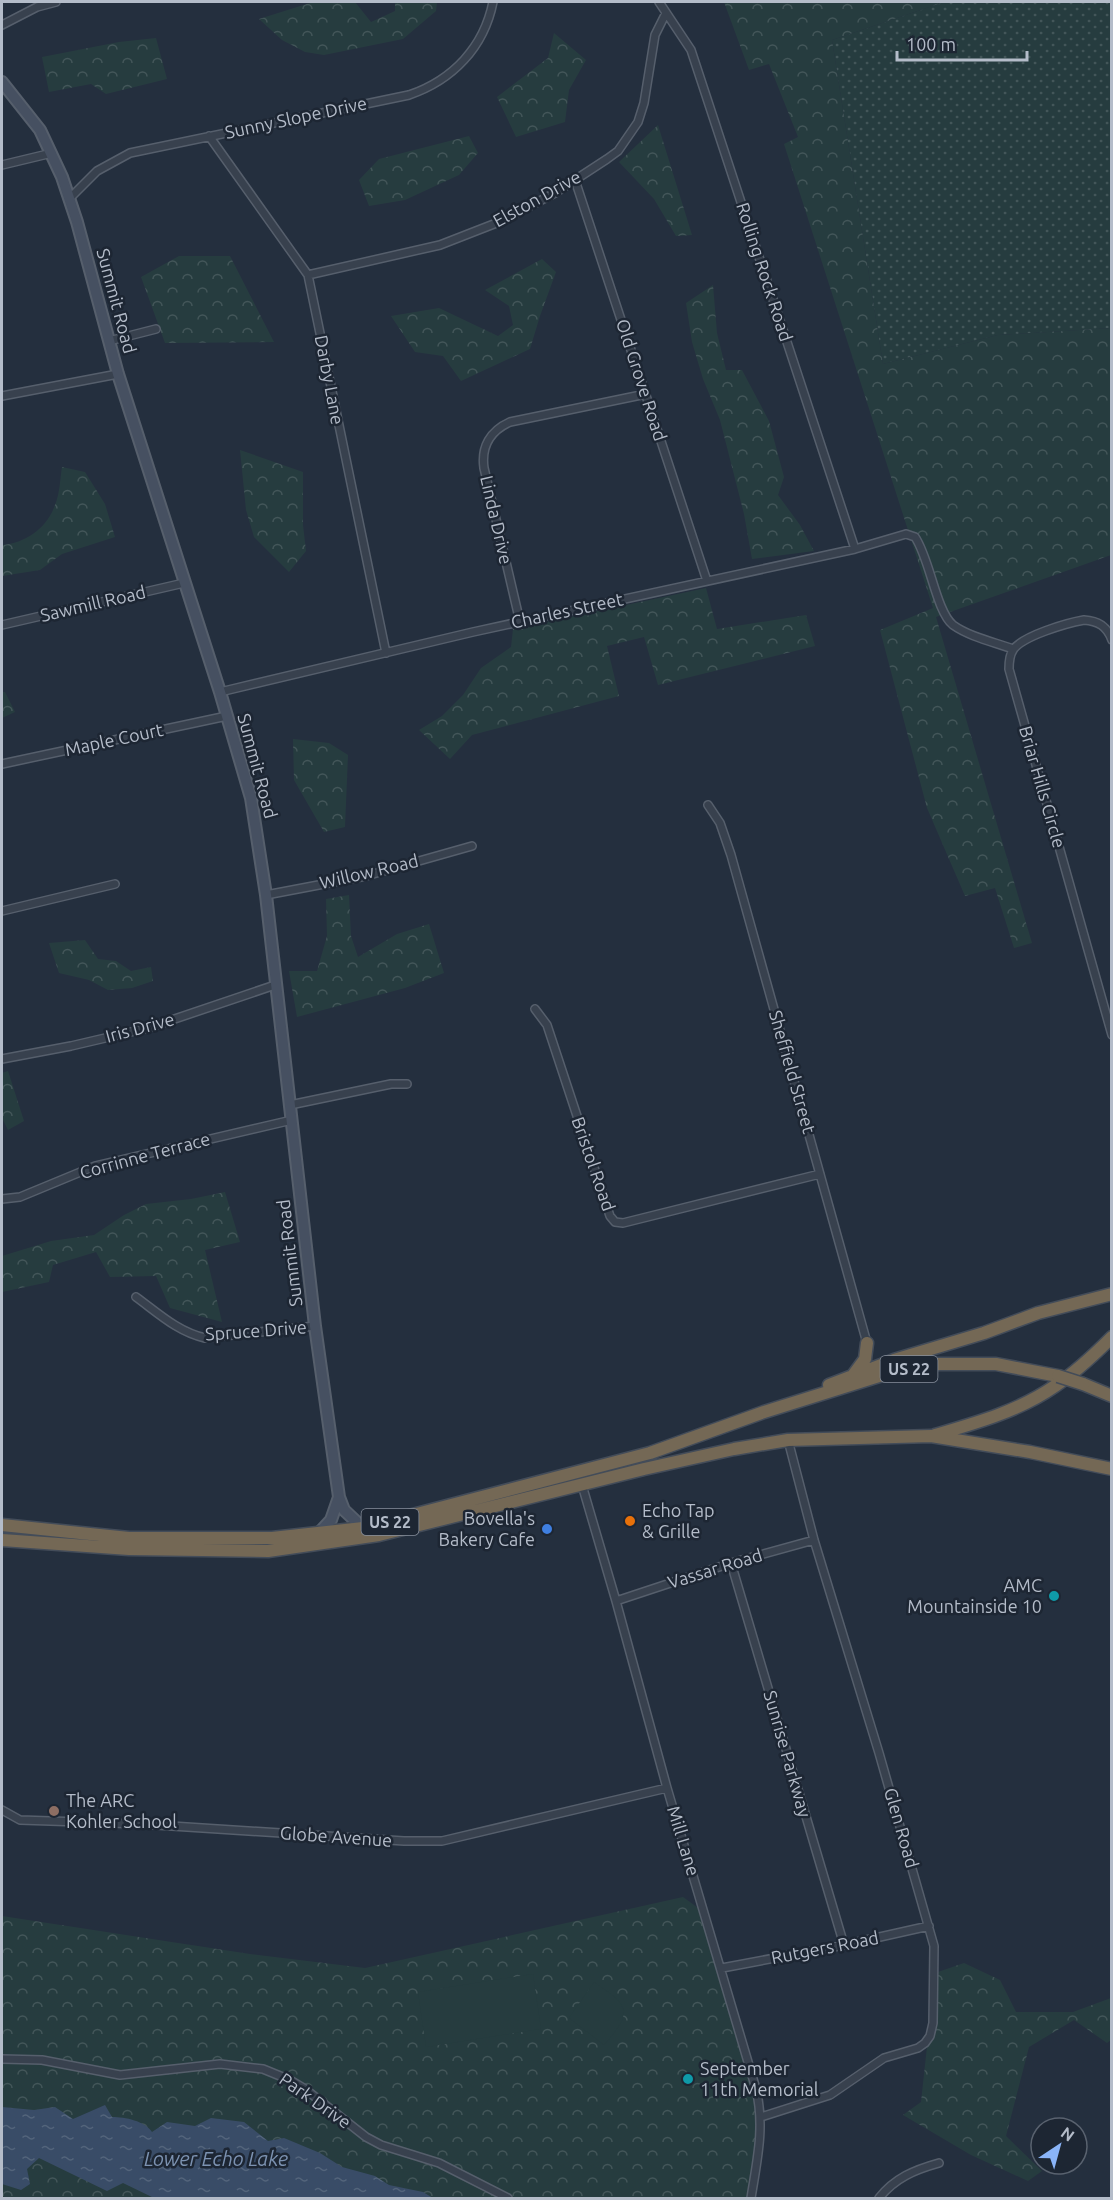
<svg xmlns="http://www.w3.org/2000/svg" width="1113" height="2200" font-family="Ubuntu,sans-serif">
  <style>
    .grass { fill: url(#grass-dots) }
    .forest { fill: url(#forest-crowns) }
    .garden { fill: #263c3f }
    .water { fill: url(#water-ripples) }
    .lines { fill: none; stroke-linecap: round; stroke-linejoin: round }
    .street-casing { stroke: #565f6c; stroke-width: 10 }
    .secondary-casing { stroke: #565f6c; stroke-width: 14 }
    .highway-casing { stroke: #434c59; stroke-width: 15 }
    .street { stroke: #38414e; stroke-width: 7 }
    .secondary { stroke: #465061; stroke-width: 10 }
    .highway { stroke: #746855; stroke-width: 12 }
    .highway-bridge-casing { stroke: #434c59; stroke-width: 15; stroke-linecap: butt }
    .highway-bridge { stroke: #746855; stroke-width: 12 }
    .food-dot { fill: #e8710a; stroke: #1d2633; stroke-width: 2 }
    .shop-dot { fill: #3f7fe0; stroke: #1d2633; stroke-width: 2 }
    .culture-dot { fill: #0f9aa8; stroke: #1d2633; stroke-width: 2 }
    .education-dot { fill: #8d6e63; stroke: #1d2633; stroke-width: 2 }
    .labels { text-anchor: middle; stroke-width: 5; stroke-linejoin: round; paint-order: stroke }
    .shield { fill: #1d2633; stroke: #878f9c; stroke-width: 1.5 }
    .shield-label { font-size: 16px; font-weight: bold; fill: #b4bcc9 }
    .street-label { font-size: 18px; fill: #b4bcc9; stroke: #1d2633 }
    .poi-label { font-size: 18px; fill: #b4bcc9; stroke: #1d2633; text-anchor: start }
    .water-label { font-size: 20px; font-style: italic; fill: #7c92b1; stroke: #1d2633 }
  </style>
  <defs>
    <pattern id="grass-dots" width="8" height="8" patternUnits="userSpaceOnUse" patternTransform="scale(1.5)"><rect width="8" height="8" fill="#263c3f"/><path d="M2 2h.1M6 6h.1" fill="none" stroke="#435659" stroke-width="1.8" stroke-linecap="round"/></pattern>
    <pattern id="forest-crowns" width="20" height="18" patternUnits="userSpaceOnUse" patternTransform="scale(1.5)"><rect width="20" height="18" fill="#263c3f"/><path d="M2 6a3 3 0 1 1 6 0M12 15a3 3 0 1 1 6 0" fill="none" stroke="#435659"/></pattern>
    <pattern id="water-ripples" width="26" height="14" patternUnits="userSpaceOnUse" patternTransform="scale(1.5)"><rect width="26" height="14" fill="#394c67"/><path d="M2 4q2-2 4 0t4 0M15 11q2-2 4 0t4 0" fill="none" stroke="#53647b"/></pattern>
  </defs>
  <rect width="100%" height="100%" fill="#242f3e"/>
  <path class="grass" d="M944,2H1111V328L998,335L883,364L832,40Z"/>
  <path class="forest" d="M313,2H355L371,22L395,11V2H437L436,11L403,39L324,55L305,52L282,40L259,19Z
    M724,2H944L832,40L883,364L998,335L1111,328V555L936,617L1032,943L1014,948L995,888L965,896L927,808L880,630L933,608L784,144L798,137L769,64L749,70Z
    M554,33L586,60L569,90L565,122L516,137L497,97L548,58Z
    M156,38L167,79L106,94L91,84L49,92L42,57L119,42Z
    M658,125L692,235L676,236L654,199L619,162Z
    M469,136L478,153L459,175L405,200L369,206L359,180L379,159Z
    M179,256H230L274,342L165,343L141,277Z
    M542,259L556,272L540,316L530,349L461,381L443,356L415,352L391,316L439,308L498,336L513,325L509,306L485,290Z
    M713,285L717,333L726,370H742L769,421L784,477L778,495L800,525L814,551L752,559L744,514L720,420L703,379L692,342L686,303Z
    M240,450L303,472V525L306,551L289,572L254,537L246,510Z
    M62,467L85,472L105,504L115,537L62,554L40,570L2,576V545C26,543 47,528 55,505C60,493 60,479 62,467Z
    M706,588L717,629L806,615L815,646L658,685L644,637L607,646L619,696L472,735L450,759L419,730L442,716L463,695L481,668L511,647L513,629Z
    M2,692H5L15,712L2,718Z
    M293,739L329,743L348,755L345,827L324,832L294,780Z
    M349,895L351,936L358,957L397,934L429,924L444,973L405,988L297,1017L289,971H317L327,936L326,899Z
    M85,940L98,959L116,961L131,971L151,967L153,981L132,988L108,990L89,980L59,973L49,943Z
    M8,1071L24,1121L8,1130L2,1118V1073Z
    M225,1192L240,1242L205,1250L222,1322L170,1308L156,1276L110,1277L96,1252L53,1265L49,1282L2,1292V1256L51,1241L94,1235L124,1215L146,1204L191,1199Z
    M683,1897L705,1913L761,2108L751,2198H2V1916L250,1954L365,1968Z
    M964,1963L1000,1980L1016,2012H1073L1111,1998V2040L1107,2043L1074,2020L1029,2047L1006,2136L1042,2171L1028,2181L971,2155L903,2115L921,2102L935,1973Z"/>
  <path class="garden" d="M533,1974L541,2029L426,2047L418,1992Z
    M594,1982C629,2006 634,2011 604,2045L569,2018Z"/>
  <path class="water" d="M105,2105L112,2117C125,2117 145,2121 152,2132L167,2122L195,2126L211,2118L244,2122L268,2141L284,2138L320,2153L342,2167L375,2176L389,2185L423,2192L433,2198H154L123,2183L107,2191L39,2158L27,2169L30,2184L21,2190L2,2184V2107L34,2110L55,2107L73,2119Z"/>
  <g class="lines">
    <g class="street-casing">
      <path id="street" d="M659,2L691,50L855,549
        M2,25L37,7L56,2
        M209,136L308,275L386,653
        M2,165L52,153
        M575,180L707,581
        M69,199L97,171L130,153L409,95C453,80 484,47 493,2
        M308,275L440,245L499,222L555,193L607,159L618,151L638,122L644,103L655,35L666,13
        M109,341L156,329
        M2,396L118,374
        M520,622L484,468C481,447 490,431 510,422L646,394
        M2,625L184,583
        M1112,640C1107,626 1098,621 1084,620C1067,623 1022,636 1013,650C1009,656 1009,663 1009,669L1112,1035
        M220,692L473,632L855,549L906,534L915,537C930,559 936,611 953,625C970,637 994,642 1013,649
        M2,764L227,716
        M708,805L720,823L731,855L867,1343
        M266,895L366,876L472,846
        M2,911L115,884
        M535,1009L547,1025L610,1216L615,1222L623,1223L820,1174
        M2,1059L71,1046L148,1028L275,985
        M290,1105L391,1084H407
        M2,1199L20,1197L95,1166L292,1120
        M136,1297C158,1313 178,1332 205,1338L315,1326
        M582,1485L616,1601L667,1788L756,2089C765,2127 757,2160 751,2198
        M731,1563L844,1945
        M616,1601L731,1563L814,1540
        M2,1810L20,1820L141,1824L404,1841H442L667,1788
        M722,1968L844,1945L929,1926
        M2,2059L42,2060L120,2075L220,2064L263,2069L290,2080L305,2089L366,2137L381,2145L439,2163L508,2198
        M761,2117L830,2095L884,2058L918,2048L925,2043L930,2036L933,2023L934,1946L879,1753L814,1540L788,1440
        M879,2198C895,2178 914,2170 939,2163"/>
    </g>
    <g class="secondary-casing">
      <path id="secondary" d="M2,82L40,130L62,177L77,222L118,374L220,692L251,798L266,895L315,1326L339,1497L344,1510L363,1528
        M319,1533L331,1520L339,1497"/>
    </g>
    <g class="highway-casing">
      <path id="highway" d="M854,1374L865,1359L867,1343
        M1083,1384L1112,1396
        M829,1385L894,1360L984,1333L1038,1313L1112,1294
        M935,1435C976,1423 1019,1411 1055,1386C1076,1372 1094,1355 1112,1337
        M2,1525L129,1538H272L363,1528L650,1453L764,1412L895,1371L935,1364H996L1058,1376
        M2,1540L129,1549L268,1551L379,1535L644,1469L734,1449L788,1440L931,1436L1030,1452L1112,1469"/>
    </g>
    <use href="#street" class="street"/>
    <use href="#secondary" class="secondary"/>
    <use href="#highway" class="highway"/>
    <g class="highway-bridge-casing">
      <path id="highway-bridge" d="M1058,1376L1083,1384"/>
    </g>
    <use href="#highway-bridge" class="highway-bridge"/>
  </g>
  <circle class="food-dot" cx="630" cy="1521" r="6"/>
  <circle class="shop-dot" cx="547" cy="1529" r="6"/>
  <g class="culture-dot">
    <circle cx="1054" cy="1596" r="6"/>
    <circle cx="688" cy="2079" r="6"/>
  </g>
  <circle class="education-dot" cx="54" cy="1811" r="6"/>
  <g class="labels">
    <g class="shield">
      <rect x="880.5" y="1356" width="57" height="26" rx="4.5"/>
      <rect x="361.5" y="1509" width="57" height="26" rx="4.5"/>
    </g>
    <g class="shield-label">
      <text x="909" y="1375">US 22</text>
      <text x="390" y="1528">US 22</text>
    </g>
    <g class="street-label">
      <text transform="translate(296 118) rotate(-12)" y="6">Sunny Slope Drive</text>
      <text transform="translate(537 199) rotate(-29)" y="6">Elston Drive</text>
      <text transform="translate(764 272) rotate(72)" y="6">Rolling Rock Road</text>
      <text transform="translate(116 301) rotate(75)" y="6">Summit Road</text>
      <text transform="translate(329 380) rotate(79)" y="6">Darby Lane</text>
      <text transform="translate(641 380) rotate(72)" y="6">Old Grove Road</text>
      <text transform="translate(496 520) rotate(77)" y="6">Linda Drive</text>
      <text transform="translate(93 604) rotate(-13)" y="6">Sawmill Road</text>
      <text transform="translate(567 611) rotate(-12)" y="6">Charles Street</text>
      <text transform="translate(114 740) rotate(-12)" y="6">Maple Court</text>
      <text transform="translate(257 766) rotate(75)" y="6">Summit Road</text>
      <text transform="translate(1042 787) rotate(74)" y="6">Briar Hills Circle</text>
      <text transform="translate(369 872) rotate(-13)" y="6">Willow Road</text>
      <text transform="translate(140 1028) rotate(-15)" y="6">Iris Drive</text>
      <text transform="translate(792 1072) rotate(74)" y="6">Sheffield Street</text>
      <text transform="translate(145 1156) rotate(-15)" y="6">Corrinne Terrace</text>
      <text transform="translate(593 1164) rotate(71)" y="6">Bristol Road</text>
      <text transform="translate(290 1253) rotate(-97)" y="6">Summit Road</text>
      <text transform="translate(256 1331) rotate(-4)" y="6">Spruce Drive</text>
      <text transform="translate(715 1569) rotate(-17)" y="6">Vassar Road</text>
      <text transform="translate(787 1754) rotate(74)" y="6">Sunrise Parkway</text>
      <text transform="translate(901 1828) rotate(74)" y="6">Glen Road</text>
      <text transform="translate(336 1837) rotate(4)" y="6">Globe Avenue</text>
      <text transform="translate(683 1841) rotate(73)" y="6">Mill Lane</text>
      <text transform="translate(825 1948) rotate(-11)" y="6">Rutgers Road</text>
      <text transform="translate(315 2101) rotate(35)" y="6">Park Drive</text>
    </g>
    <g class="poi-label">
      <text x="642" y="1517">Echo Tap<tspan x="642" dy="21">&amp; Grille</tspan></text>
      <text x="535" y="1525" text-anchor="end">Bovella's<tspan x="535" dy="21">Bakery Cafe</tspan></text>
      <text x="1042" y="1592" text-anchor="end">AMC<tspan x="1042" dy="21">Mountainside 10</tspan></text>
      <text x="66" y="1807">The ARC<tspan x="66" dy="21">Kohler School</tspan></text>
      <text x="700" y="2075">September<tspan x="700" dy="21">11th Memorial</tspan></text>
    </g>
    <g class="water-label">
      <text x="216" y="2166">Lower Echo Lake</text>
    </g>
  </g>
  <rect width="1113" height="2200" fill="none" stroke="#b4bcc9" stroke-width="6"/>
  <g transform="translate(1059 2146) rotate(36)"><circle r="28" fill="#1d2633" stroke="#59626f" stroke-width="1.5"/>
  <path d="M0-4.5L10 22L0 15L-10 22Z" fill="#8ab4f8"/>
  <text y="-9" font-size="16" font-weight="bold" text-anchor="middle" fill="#b4bcc9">N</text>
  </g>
  <path d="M897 51v9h130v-9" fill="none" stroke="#b4bcc9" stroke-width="3"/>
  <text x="906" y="51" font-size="18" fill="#b4bcc9" stroke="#1d2633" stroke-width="4.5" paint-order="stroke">100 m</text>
</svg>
